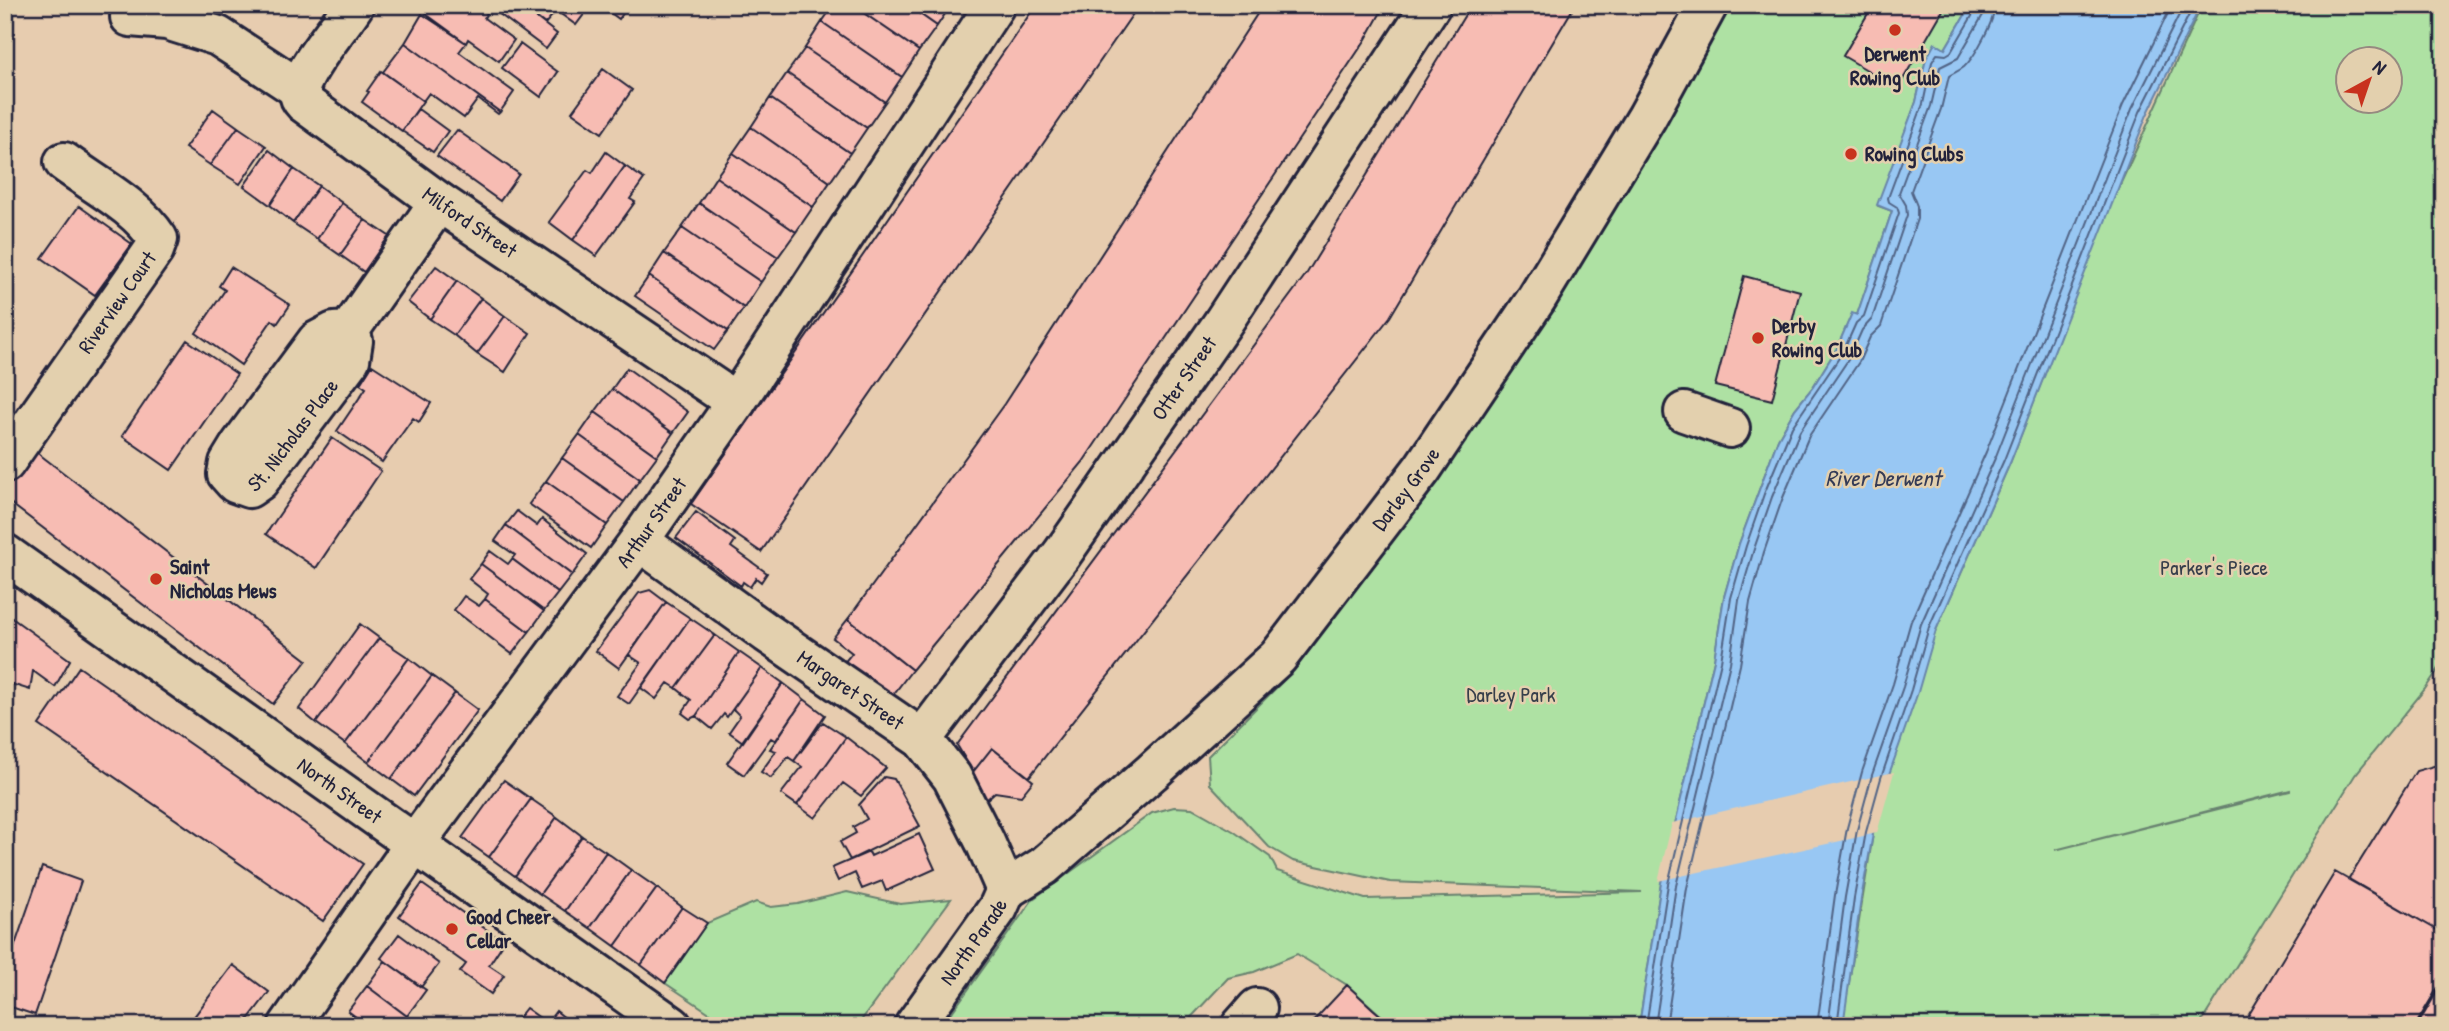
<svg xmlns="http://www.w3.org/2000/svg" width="2449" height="1031" font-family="'Patrick Hand',sans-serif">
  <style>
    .green { fill: #aee1a3; stroke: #68826f; stroke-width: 2; fill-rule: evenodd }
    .water { fill: #98c7f3; stroke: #6985a9; stroke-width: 2 }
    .pier { fill: #e7ccaf }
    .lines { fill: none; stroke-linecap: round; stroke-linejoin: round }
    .shore { stroke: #516485; stroke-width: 2 }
    .building { fill: #f7bcb3; stroke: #22223b; stroke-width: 2 }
    .minor-casing { stroke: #22223b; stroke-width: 44 }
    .minor { stroke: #e3d0ae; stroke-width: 38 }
    .poi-dot { fill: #c8321e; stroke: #e3d0ae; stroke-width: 2.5 }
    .labels { text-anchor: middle; stroke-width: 5; stroke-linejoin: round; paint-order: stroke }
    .poi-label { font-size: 21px; font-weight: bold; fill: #22223b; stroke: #e3d0ae; text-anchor: start }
    .street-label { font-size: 21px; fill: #22223b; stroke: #e3d0ae }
    .park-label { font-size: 21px; fill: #373f4b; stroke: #e3d0ae }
    .water-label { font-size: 23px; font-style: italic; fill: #343b57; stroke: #e3d0ae }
  </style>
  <rect width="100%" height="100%" fill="#e7ccaf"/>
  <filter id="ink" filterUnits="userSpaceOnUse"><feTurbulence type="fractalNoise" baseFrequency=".0143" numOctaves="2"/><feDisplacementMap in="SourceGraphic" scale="14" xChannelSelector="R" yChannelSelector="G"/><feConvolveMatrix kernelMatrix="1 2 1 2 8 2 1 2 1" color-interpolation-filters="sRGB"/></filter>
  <g filter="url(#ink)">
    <path class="green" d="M1711,5H1971L1945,49L1926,59L1916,102L1878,206L1892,211L1857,315L1852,314L1837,348L1813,387L1795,409L1778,439L1739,544L1724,597L1714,660L1661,883L1639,1026H1393L1347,985L1297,954L1254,972L1228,978L1183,1026H942L1033,899L1152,813L1174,807L1192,808L1233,831L1270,857L1277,871L1365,899L1642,892L1390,882L1293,861L1269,847L1210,784L1208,756L1296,668L1497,392L1671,99Z
      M2202,5H2444V661L2425,689L2355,775L2199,1026H1842L1873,834L1887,780L1936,630L2010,463L2109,209ZM2348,60H2390V102H2348ZM2290,790V791L2055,850Z
      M847,892L900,904L951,899L857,1026H729L665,983L707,923L756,902L771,907L798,904Z"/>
    <path class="water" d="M1971,5H2201L2147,115L2010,463L1936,630L1918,692L1887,780L1873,834L1861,899L1843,1026H1639L1661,883L1714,660L1724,597L1739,544L1778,439L1795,409L1813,387L1837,348L1852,313L1857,315L1892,211L1877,205L1916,102L1926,59L1935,43L1945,49Z"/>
    <path class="pier" d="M1894,772L1877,833L1658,881L1672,823Z"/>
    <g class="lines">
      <path class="shore" d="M1646,1026L1668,884L1721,661L1731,598L1746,546L1764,494L1792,427L1843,352L1856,323L1864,316L1899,213L1897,207L1889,202L1888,198L1923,104L1932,62L1937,54L1946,55L1951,52L1975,11L1976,5
        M1655,1026L1676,886L1730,663L1739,600L1754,549L1772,497L1800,431L1850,357L1862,330L1872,319L1907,215L1906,205L1899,193L1931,106L1940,67L1958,58L1983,15L1985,5
        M1666,1026L1687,888L1740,665L1750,602L1764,552L1782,500L1809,436L1859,362L1870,337L1881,326L1917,219V206L1911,191L1941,109L1949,76C1953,73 1959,71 1964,67C1975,57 1995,20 1995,5
        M1817,1026L1835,895L1847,828L1862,772L1893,684L1911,621L1986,452L2123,105L2172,5
        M1828,1026L1845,897L1857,830L1872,775L1903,687L1921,624L1996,456L2132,109L2184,5
        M1837,1026L1854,898L1866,832L1881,778L1911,690L1929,627L2004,460L2140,112L2194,5"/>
    </g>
    <path class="building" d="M253,5H274L272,11Z
      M432,5H476L487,13L484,18L514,40L499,61L468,39L466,43L426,14Z
      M488,5H504L498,13Z
      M504,5H520L557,34L546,49L498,13Z
      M520,5H549L556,11L545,24Z
      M562,5H591L576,25L558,12Z
      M600,5H629L619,19Z
      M834,5H852L919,51L902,77L822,22Z
      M852,5H907L937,26L919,51Z
      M907,5H951L937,26Z
      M1036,5H1139L761,552L691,504Z
      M1263,5H1385L1366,39L1083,462L912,670L848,619L1004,404Z
      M1471,5H1575L1390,317L1029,777L992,748L973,772L957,745L1307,273Z
      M1873,5H1946L1898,88L1843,56Z
      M422,14L466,43L459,52L514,92L500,112L405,43Z
      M822,22L902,77L885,102L805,48Z
      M405,43L500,112L498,114L478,99L464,118L429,93L423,101L383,72Z
      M520,44L558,72L541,97L502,68Z
      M805,48L885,102L867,128L787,73Z
      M603,69L632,90L602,133L572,112Z
      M381,71L423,101L402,131L362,102L369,92L367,91Z
      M787,73L867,128L850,153L770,98Z
      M770,98L850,153L830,182L751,127Z
      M213,109L238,127L210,165L185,148Z
      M418,109L448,131L433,152L402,131Z
      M238,127L266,146L240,184L210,165Z
      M751,127L830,182L813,207L733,153Z
      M457,130L519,174L500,201L437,156Z
      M269,150L294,169L270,205L244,186Z
      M606,152L625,166L573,240L549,222L587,170L592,173Z
      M733,153L813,207L796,232L716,177Z
      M625,166L644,179L630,199L635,202L596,256L573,240Z
      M294,169L319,186L293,223L270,205Z
      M716,177L796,232L778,257L699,203Z
      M319,186L342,203L317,239L293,223Z
      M342,203L365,220L340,255L317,239Z
      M699,203L778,257L761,282L682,228Z
      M79,206L132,244L95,295L42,258Z
      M365,220L389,236L364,272L340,255Z
      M682,228L761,282L744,308L664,253Z
      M664,253L744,308L728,331L649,276Z
      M436,266L457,281L430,319L408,302Z
      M231,267L290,305L277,324L272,320L241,365L196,333L225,290L219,286Z
      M649,276L728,331L714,350L635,296Z
      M1744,276L1800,291L1772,400L1715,386Z
      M457,281L481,298L454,335L430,319Z
      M481,298L505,316L477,354L454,335Z
      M505,316L530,333L505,372L477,354Z
      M187,340L237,374L171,470L122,436Z
      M372,365L431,403L419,422L413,418L382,462L337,431L366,388L360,384Z
      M627,368L688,412L673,433L612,389Z
      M612,389L673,433L657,456L595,412Z
      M595,412L657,456L640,479L579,435Z
      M579,435L640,479L624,502L562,458Z
      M332,438L381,471L316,568L266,534Z
      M35,451L307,660L273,704L5,499V491Z
      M562,458L624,502L607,525L546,481Z
      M546,481L607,525L591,548L529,504Z
      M517,511L537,526L542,519L587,554L572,575L506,525Z
      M696,512L735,541L731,547L767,573L761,582L756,578L750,587L743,582L741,586L676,538Z
      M506,525L572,575L558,593L512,559L515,555L495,541Z
      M490,551L508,564L512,559L558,593L544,611L481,564Z
      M481,564L544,611L529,632L485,599L488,594L469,579Z
      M650,590L666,602L619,668L596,651L639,593Z
      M464,596L479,606L485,599L529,632L512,654L454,610Z
      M666,602L690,618L629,704L617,696L641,663L629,655Z
      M5,613L70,660L55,687L33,671L30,690L5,682Z
      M690,618L715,635L676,688L668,683L656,699L641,688Z
      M848,619L912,670L889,700L843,664L852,653L833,638Z
      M360,624L379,638L316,723L299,709Z
      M715,635L739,652L696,716L690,719L682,713L691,700L676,688Z
      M379,638L409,658L345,744L316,723Z
      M739,652L762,668L727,717L724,714L712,729L696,716Z
      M409,658L432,676L368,762L345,744Z
      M79,667L363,864L323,921L39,725Z
      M762,668L783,683L743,742L729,732L740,716L733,709Z
      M432,676L455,693L391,779L368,762Z
      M783,683L804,699L776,741L771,738L744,775L727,763Z
      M455,693L478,710L414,796L391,779Z
      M804,699L825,715L794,761L788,757L771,778L761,772L776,751L770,749Z
      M823,722L846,737L797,805L781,794L802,767L794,761Z
      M846,737L886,768L861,796L843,783L815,818L797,805Z
      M992,748L1033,781L1021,796L995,792L986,800L973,772Z
      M2444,763V934L2349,879L2416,771Z
      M884,777L894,779L920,826L850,860L840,842L856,833L853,827L867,819L859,805Z
      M504,780L531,799L489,857L462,838Z
      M531,799L557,817L515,876L489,857Z
      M557,817L582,836L540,894L515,876Z
      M919,834L935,869L886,891L882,881L862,889L855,873L838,881L832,868L869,852L871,856Z
      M582,836L606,852L565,911L540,894Z
      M606,852L631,870L590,928L565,911Z
      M42,867L81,881L35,1015L5,1005V974Z
      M631,870L657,888L615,946L590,928Z
      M2335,872L2444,934V977L2415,1026H2242Z
      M422,884L504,942L489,965L504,975L491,994L460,972L466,964L399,916Z
      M657,888L682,907L641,965L615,946Z
      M682,907L707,923L665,983L641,965Z
      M399,934L439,964L421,987L381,958Z
      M385,961L426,990L407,1016L367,986Z
      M233,965L269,992L243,1026H187Z
      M2444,980V1026H2417Z
      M1347,985L1373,1009L1393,1026H1309Z
      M367,986L407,1016L399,1026H368L348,1011Z
      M526,1008L547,1023L556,1011L575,1026H512Z
      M353,1015L368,1026H346Z
      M5,1018L18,1022L16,1026H5Z"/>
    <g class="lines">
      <g class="minor-casing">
        <g id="minor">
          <path id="s1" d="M354,5C339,28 308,63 300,88C298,95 300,99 304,103L439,202L736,402"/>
          <path d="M130,17L167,20L218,36L299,89"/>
          <path id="s2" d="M349,331L334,332L317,341L240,445L229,463L227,474L235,483L249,488L259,481L350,360L353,341L349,331L439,202"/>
          <path d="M1684,412L1730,428"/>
          <path id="s3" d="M5,463L154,250L158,239C137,206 95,185 64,162"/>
          <path id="s4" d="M639,541L767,633L922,739L952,777L985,842L1006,890"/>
          <path id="s5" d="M5,554L672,1026"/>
          <path id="s6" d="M922,739L1062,554L1222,324L1431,5"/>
          <path id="s7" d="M1006,890L1044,866L1152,772L1278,657L1422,469L1537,298L1647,117L1708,5"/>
          <path id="s8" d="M288,1026L414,845L639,541L736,402L995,5"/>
          <path id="s9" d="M914,1026L998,908L1006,890"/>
          <path d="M1241,1026L1257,1008"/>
        </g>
      </g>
      <use href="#minor" class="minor"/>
    </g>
  </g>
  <g class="poi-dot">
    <circle cx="1895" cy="30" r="7"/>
    <circle cx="1851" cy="154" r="7"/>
    <circle cx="1758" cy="338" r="7"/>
    <circle cx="156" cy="579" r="7"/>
    <circle cx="452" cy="929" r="7"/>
  </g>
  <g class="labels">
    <g class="poi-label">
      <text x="1895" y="61" text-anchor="middle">Derwent<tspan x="1895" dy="24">Rowing Club</tspan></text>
      <text x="1865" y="161">Rowing Clubs</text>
      <text x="1772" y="333">Derby<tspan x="1772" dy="24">Rowing Club</tspan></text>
      <text x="170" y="574">Saint<tspan x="170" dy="24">Nicholas Mews</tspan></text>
      <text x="466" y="924">Good Cheer<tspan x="466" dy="24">Cellar</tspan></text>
    </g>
    <g class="street-label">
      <text dy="7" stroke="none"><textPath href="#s1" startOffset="320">Milford Street</textPath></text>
      <text dy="7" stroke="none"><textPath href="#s3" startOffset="196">Riverview Court</textPath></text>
      <text dy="7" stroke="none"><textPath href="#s6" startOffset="446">Otter Street</textPath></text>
      <text dy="7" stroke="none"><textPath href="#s2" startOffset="292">St. Nicholas Place</textPath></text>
      <text dy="7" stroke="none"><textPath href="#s7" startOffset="570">Darley Grove</textPath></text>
      <text dy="7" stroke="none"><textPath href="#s8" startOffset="621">Arthur Street</textPath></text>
      <text dy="7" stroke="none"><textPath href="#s4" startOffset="259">Margaret Street</textPath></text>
      <text dy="7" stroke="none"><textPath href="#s5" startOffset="410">North Street</textPath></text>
      <text dy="7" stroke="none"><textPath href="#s9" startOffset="103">North Parade</textPath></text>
    </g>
    <g class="park-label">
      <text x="2214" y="575">Parker's Piece</text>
      <text x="1511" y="702">Darley Park</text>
    </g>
    <g class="water-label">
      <text x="1883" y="486">River Derwent</text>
    </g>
  </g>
  <rect width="2449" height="1031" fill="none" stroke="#e3d0ae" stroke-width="28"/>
  <rect x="14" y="14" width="2421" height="1003" fill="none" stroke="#22223b" stroke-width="2.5" filter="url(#ink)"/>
  <g transform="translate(2369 80) rotate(40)"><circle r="33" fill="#e3d0ae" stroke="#968a80" stroke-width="2"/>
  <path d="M0-5L12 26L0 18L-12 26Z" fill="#c8321e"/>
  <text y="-10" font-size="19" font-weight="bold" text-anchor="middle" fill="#22223b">N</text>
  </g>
</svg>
